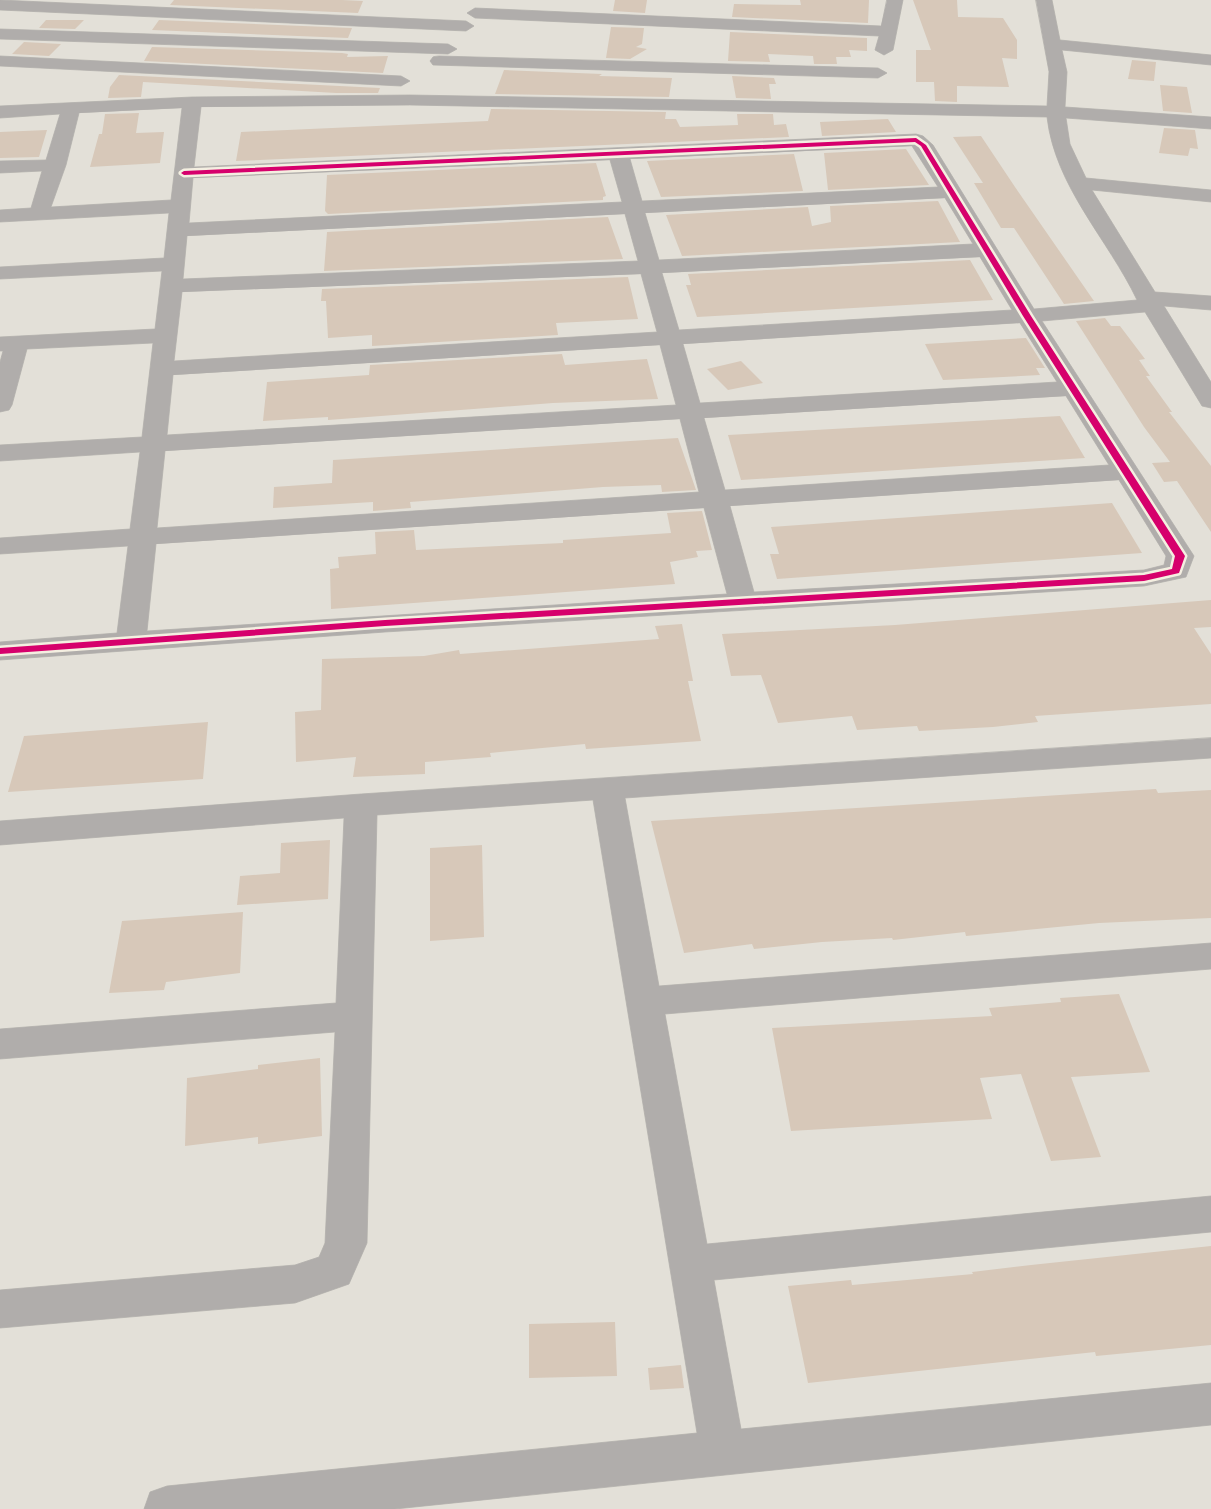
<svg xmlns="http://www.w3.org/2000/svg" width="1211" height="1509" font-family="Manrope,sans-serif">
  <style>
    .building { fill: #d7c8b9 }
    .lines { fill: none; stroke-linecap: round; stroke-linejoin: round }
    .street-casing { stroke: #bdbbb5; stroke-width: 1 }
    .street { fill: #b0adab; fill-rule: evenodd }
    .cycleway-casing { stroke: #f4efe1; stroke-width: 5 }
    .cycleway { fill: #d6006c; fill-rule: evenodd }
  </style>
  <rect width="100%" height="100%" fill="#e3e0d8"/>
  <path class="building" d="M174,0H342L363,1L358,13L170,5Z
    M615,0H647L645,13L613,11Z
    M800,0H869L868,23L732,17L734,4L801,5Z
    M913,0H957L958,17L1003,18L1017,40V59L1002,58L1009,87L957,86V102L935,101L934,82H916V50H931Z
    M46,20H84L75,29L39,28Z
    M159,20L352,28L348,38L152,30Z
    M611,27L644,28L642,44L636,47L647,49L630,59L606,58Z
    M730,32L867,38V51L849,50L851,57H836L837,64H814L813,56L768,54L770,62L728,61Z
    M24,42L61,44L49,56L12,54Z
    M152,47L342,53L348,54L347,57L388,56L383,73L144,61Z
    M1132,60L1156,62L1154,81L1128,79Z
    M504,70L602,74L599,76L672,78L669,97L495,94Z
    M119,75L380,88L378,93H336L143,82L141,97L108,98L110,87Z
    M732,76L774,78L776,84H769L771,99L736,98Z
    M1160,85L1187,87L1192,113L1163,111Z
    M491,109L666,112L665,119H676L680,127L738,125L737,114H773L774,125L786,124L789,137L236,161L241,132L488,121Z
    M139,113L136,133L164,132L160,163L90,167L99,134H102L105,114Z
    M888,119L896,132L822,136L820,122Z
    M1164,128L1195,130L1198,149L1190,148L1188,156L1159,153Z
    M47,130L39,157L0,158V132Z
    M981,136L1015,187L1094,301L1064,304L1014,228H1001L974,183H983L953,137Z
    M906,149L929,185L828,190L824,153Z
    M794,154L803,191L661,197L647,161Z
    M596,163L606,196L603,197V200L328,214L325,211L327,175Z
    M938,201L960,242L682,256L666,215L808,207L812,226L831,222L830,206Z
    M608,217L623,259L324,271L327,232Z
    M970,260L993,300L697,317L686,285H691L688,274Z
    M628,277L638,319L556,323L558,335L372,346V335L328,338L326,301H321L322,289Z
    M1105,318L1111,326H1120L1145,359L1139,360L1150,376H1146L1172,412H1169L1211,466V532L1177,481L1164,482L1152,463L1170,462L1144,427L1076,321Z
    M1026,338L1045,368H1036L1040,375L943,380L925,344Z
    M562,354L565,365L647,359L658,399L553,403L328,420V417L263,421L267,382L369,375L370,365Z
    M741,361L763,383L728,390L707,369Z
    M1060,416L1085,458L741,480L728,435Z
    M678,438L696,490L662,492L661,485L603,487L410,502L411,508L373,511V502L273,508L274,487L332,483L333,460Z
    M1112,503L1142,553L777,579L770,554H779L771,527Z
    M702,511L712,550L696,551L698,557L670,562L675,584L331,609L330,569L339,568L338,557L376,554L375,532L414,530L416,550L563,543V540L671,533L667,513Z
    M1211,600V627L1194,628L1211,654V704L1035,716L1038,722L993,727L919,731L917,726L857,730L852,716L778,723L761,675L731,676L722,634L895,625Z
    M682,624L693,681H688L701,741L586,749L585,744L490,753L491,757L425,762V774L353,777L356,757L296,762L295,712L321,710L322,659L424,656L459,650L460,654L659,639L655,626Z
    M208,722L203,779L8,792L24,736Z
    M1156,789L1158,793L1211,790V918L1099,923L966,936L965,932L893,940L892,938L822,942L754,949L752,944L684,953L651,821Z
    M330,840L328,899L237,905L240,876L280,873L281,843Z
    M482,845L484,937L430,941V848Z
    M243,912L240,973L166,982L164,990L109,993L122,921Z
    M1119,994L1150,1072L1071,1077L1101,1157L1051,1161L1021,1074L980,1078L992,1119L791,1131L772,1028L992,1016L989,1008L1061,1002L1060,998Z
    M320,1058L322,1136L258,1144V1137L185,1146L187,1078L258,1069V1065Z
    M1211,1246V1345L1096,1356L1095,1352L808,1383L788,1286L851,1280L852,1285L973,1274L972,1272L1031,1265Z
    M615,1322L617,1376L529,1378V1324Z
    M681,1365L684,1388L650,1390L648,1368Z"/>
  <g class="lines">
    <g class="street-casing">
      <path id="street" d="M0,0L466,21L474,26L466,31L0,10Z
        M887,0H903L893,50L884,55L875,50L879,36L475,18L467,13L475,8L881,26Z
        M1036,0H1052L1060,40L1211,55V65L1062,50L1067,72L1065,107L1211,117V129L1066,118L1070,144L1086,178L1211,190V202L1092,190L1155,292L1211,296V310L1164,306L1211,382V408L1202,406L1199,401L1145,312L1042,321L1194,556L1186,577L1144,586L385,632L0,660V642L117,633L128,546L0,554V538L130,529L140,452L0,461V445L142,437L153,343L27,349L12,405L9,410L0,412V362L3,351H0V337L155,329L162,271L0,279V267L164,258L169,213L0,222V210L31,208L42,171L0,173V161L46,160L60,114L0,118V106L192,97L410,95L1047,106L1049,72ZM410,105L1047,117C1055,187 1108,239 1137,300L1034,309L933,145L923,136L916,134L194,167L201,107ZM182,108L171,200L51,207L66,165L79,113ZM912,146L938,187L642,201L630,159ZM610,160L622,202L189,223L193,178ZM945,198L973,244L659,260L645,213ZM625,214L638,261L183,279L187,236ZM980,257L1012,310L679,330L662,273ZM641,274L657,332L174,361L182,292ZM1020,323L1057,382L700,403L683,344ZM660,345L676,405L167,435L173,375ZM1066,396L1109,465L725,490L704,418ZM680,419L699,492L157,528L165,451ZM1119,480L1166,556L1164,565L1144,570L754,592L730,506ZM704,508L727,594L147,631L156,544Z
        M0,29L448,44L457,49L448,54L0,39Z
        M0,56L401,76L410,81L401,86L0,66Z
        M439,56L878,68L887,73L878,78L433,65L430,61L433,57Z
        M1211,738V758L625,798L659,986L1211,943V969L665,1014L707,1244L1211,1196V1232L714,1280L741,1429L1211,1383V1425L395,1509H144L150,1492L167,1486L697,1433L593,800L377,815L367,1243L349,1284L295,1303L0,1328V1290L295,1265L319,1257L325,1243L335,1032L0,1059V1029L336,1003L344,818L0,845V821L361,794Z"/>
    </g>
    <use href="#street" class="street"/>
    <g class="cycleway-casing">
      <path id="cycleway" d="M916,138L926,145L1031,316L1185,556L1179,573L1144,581L385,626L0,654V648L385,620L1144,575L1172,569L1175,556L1023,316L921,146L915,142L184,175L181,173L184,171Z"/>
    </g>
    <use href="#cycleway" class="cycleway"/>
  </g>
</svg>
